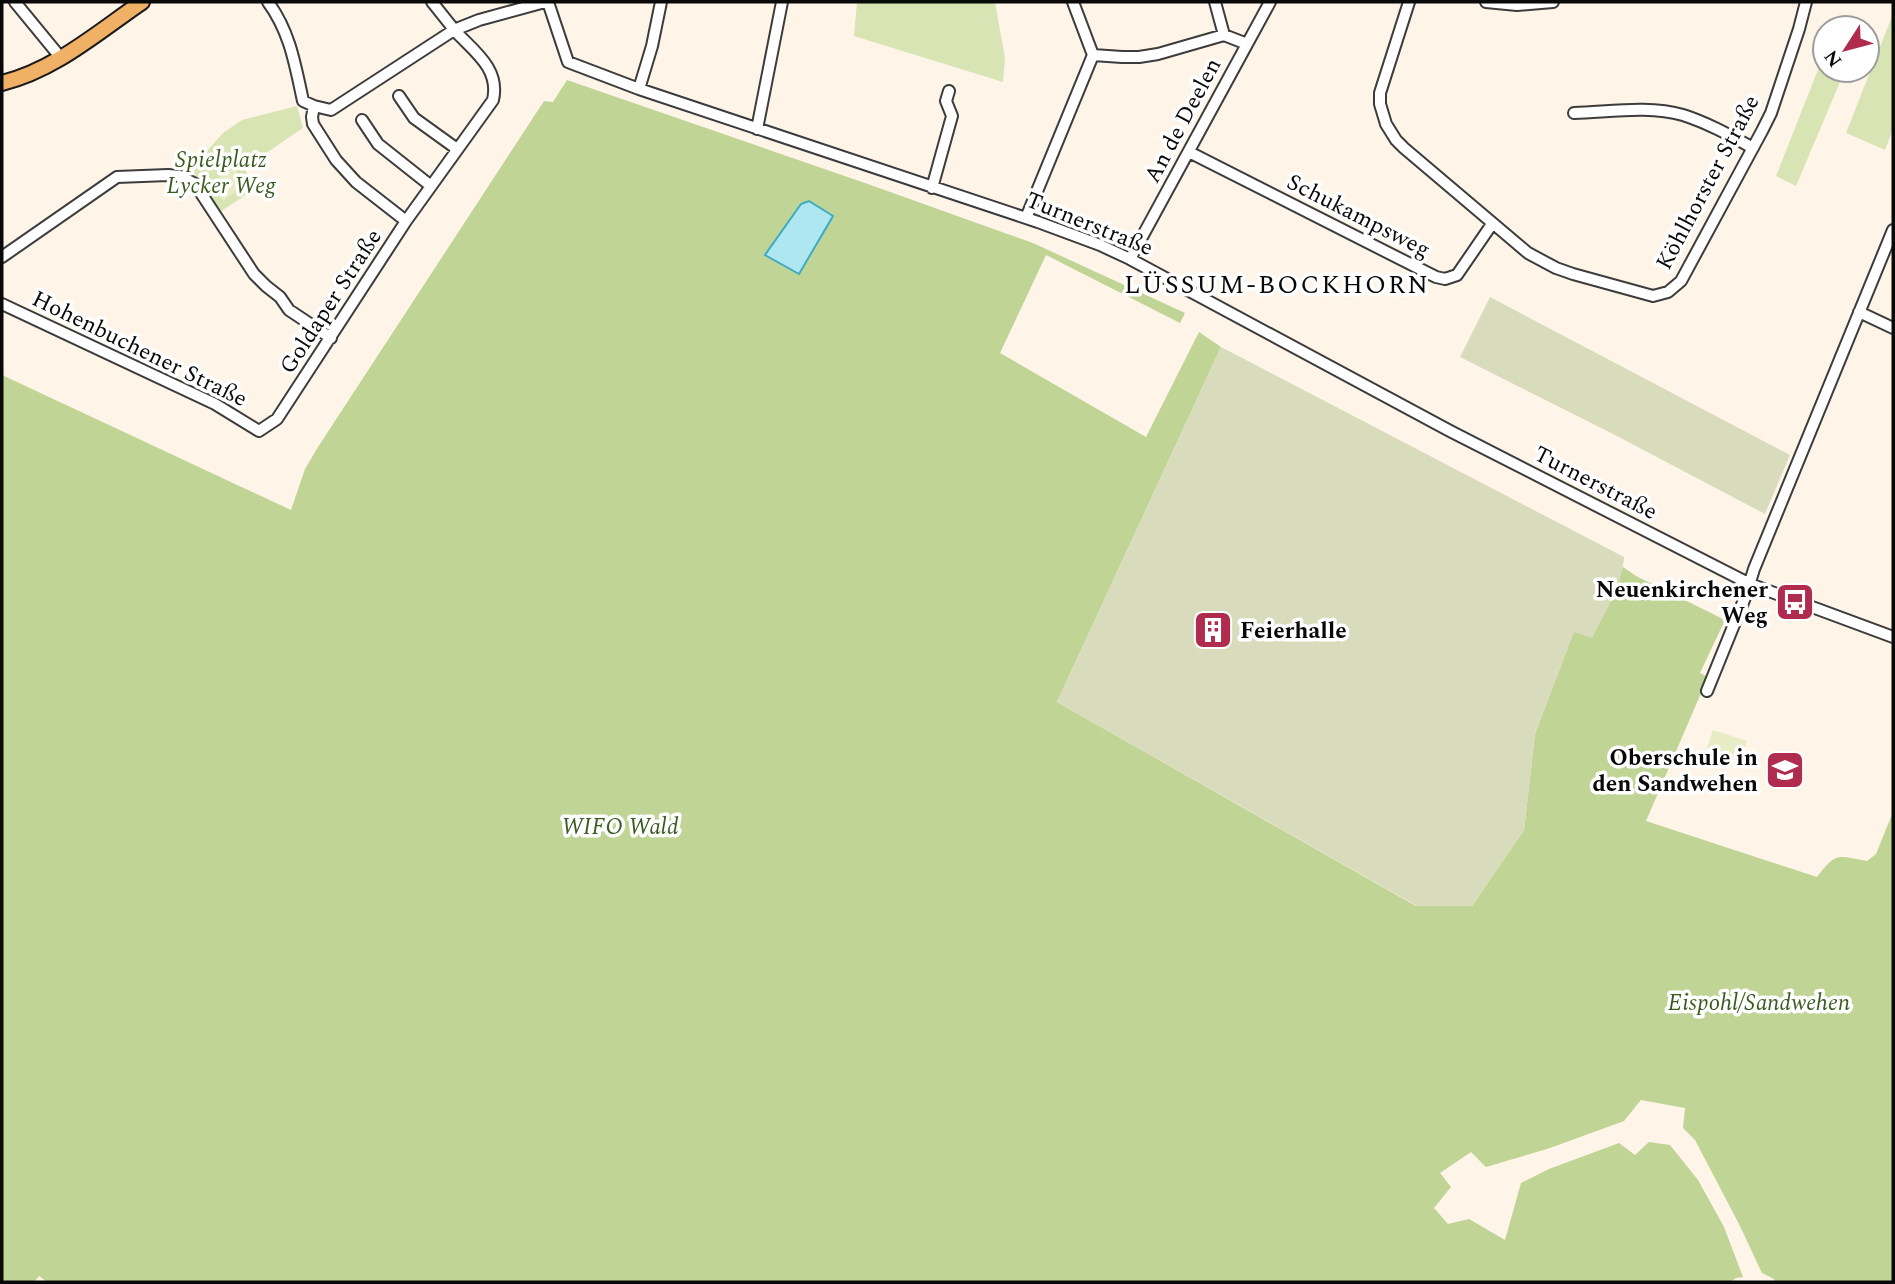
<svg xmlns="http://www.w3.org/2000/svg" width="1895" height="1284" font-family="Spectral,serif">
  <style>
    .green { fill: #d8e4b4 }
    .forest { fill: #bfd495 }
    .cemetery { fill: #d9dcbc }
    .pitch { fill: #e7ecc5 }
    .water { fill: #afe7f1; stroke: #3cabc3; stroke-width: 2 }
    .lines { fill: none; stroke-linecap: round; stroke-linejoin: round }
    .minor-casing { stroke: #3c3c3c; stroke-width: 14 }
    .major-casing { stroke: #1a1a1a; stroke-width: 18 }
    .minor { stroke: #fff; stroke-width: 10 }
    .major { stroke: #f0b065; stroke-width: 14 }
    .labels { text-anchor: middle; stroke-width: 7; stroke-linejoin: round; paint-order: stroke }
    .street-label { font-size: 23px; fill: #090909; stroke: #fff }
    .park-label { font-size: 23px; font-style: italic; fill: #395b1f; stroke: #fff }
    .poi-label { font-size: 23px; font-weight: bold; fill: #090909; stroke: #fff; text-anchor: end }
    .quarter-label { font-size: 26px; letter-spacing: 2px; fill: #090909; stroke: #fff }
  </style>
  <rect width="100%" height="100%" fill="#fef4e7"/>
  <path class="green" d="M857,2H995L1005,58L1003,82L854,36Z
    M1893,14V129L1885,150L1846,133Z
    M1825,52V70H1845L1796,186L1776,176Z
    M297,106L303,128L244,168L256,188L220,212L188,164L207,151L223,133L242,120Z"/>
  <path class="forest" d="M567,80L865,183L1033,243L1185,313L1180,323L1046,255L1000,353L1146,437L1199,332L1221,347L1057,702L1416,906H1472L1524,830L1535,734L1574,631L1592,637L1611,600L1623,567L1636,576L1725,620L1700,673L1708,677L1646,821L1817,877C1837,851 1837,856 1867,861L1876,854L1893,812V1282H1775L1774,1279L1762,1273L1739,1224L1695,1140L1683,1128L1685,1108L1641,1100L1624,1121L1550,1148L1486,1167L1471,1152L1440,1173L1451,1187L1434,1208L1448,1224L1469,1219L1505,1240L1521,1183L1549,1169L1619,1143L1635,1155L1649,1142L1670,1145L1698,1180L1724,1227L1743,1277L1736,1278L1730,1282H47L39,1276L34,1282H2V375L291,510L305,469L318,447L544,101L553,102Z"/>
  <path class="cemetery" d="M1490,297L1790,455L1765,514L1615,435L1460,357Z
    M1221,347L1624,557C1622,585 1605,613 1592,638L1574,632L1535,734L1524,830L1472,906H1417L1057,702Z"/>
  <path class="pitch" d="M234,168L245,185L223,201L211,183Z
    M1713,730L1747,741L1741,760L1707,748Z"/>
  <path class="water" d="M809,201L833,216L799,274L765,255L801,204Z"/>
  <g class="lines">
    <g class="minor-casing">
      <path id="minor" d="M15,2L61,58
        M268,2C290,32 295,64 303,101L314,106L331,110L454,30L479,20L545,2
        M548,2L568,62L639,89L1038,222L1100,245L1130,259L1450,431L1750,584L1893,637
        M1215,2L1224,35
        M1409,2L1380,93V104L1386,124L1396,140L1404,148L1515,242L1528,253L1556,268L1573,274L1653,296L1668,292L1681,281L1762,131L1771,113L1799,29L1806,2
        M1486,2L1517,5L1553,2
        M1093,55L1122,57H1139L1158,54L1224,35L1247,44
        M639,89L652,46L661,2
        M399,96L414,118L457,149
        M314,106L312,117L313,124L336,160L356,182L406,221
        M1574,113C1609,112 1649,105 1683,115C1708,123 1731,136 1753,148
        M362,120L378,144L431,186
        M757,129L782,2
        M1189,152L1436,277L1445,279L1457,275L1492,224
        M932,188L952,116L946,101L949,91
        M1026,218L1093,55L1073,2
        M2,257L117,177L168,175L180,176L195,184L254,274L266,286L280,297L289,310L331,338
        M1130,259L1270,2
        M2,304L215,404L259,431L277,419L406,221L493,100C500,69 475,52 456,32C448,22 440,12 432,2
        M1859,312L1893,328
        M1707,691L1746,595L1754,569L1893,230"/>
    </g>
    <g class="major-casing">
      <path id="major" d="M2,83C55,70 98,32 142,2"/>
    </g>
    <use href="#minor" class="minor"/>
    <use href="#major" class="major"/>
  </g>
  <defs>
    <g id="bus-square" transform="scale(2.0125)"><rect x="-9" y="-9" width="18" height="18" rx="4" fill="#af2c4f" stroke="#fff"/><path d="M-5-6H5V4H4V6H2V4H-2V6H-4V4H-5ZM-3.5-4V0h7V-4ZM-3.5 1.2v1.5H-2V1.2ZM2 1.2v1.5H3.5V1.2Z" fill="#fff"/></g>
    <g id="building-square" transform="scale(2.0125)"><rect x="-9" y="-9" width="18" height="18" rx="4" fill="#af2c4f" stroke="#fff"/><path d="M-4-6H4V6H1V3H-1V6H-4ZM-2.5-4.3h1.7v1.8h-1.7ZM.8-4.3h1.7v1.8H.8ZM-2.5-1h1.7V.8h-1.7ZM.8-1h1.7V.8H.8Z" fill="#fff"/></g>
    <g id="school-square" transform="scale(2.0125)"><rect x="-9" y="-9" width="18" height="18" rx="4" fill="#af2c4f" stroke="#fff"/><path d="M0-5L7-2L0 1L-7-2ZM-4 1L0 2.5L4 1V4Q0 6-4 4Z" fill="#fff"/></g>
  </defs>
  <g fill-rule="evenodd">
    <use href="#bus-square" x="1795" y="602"/>
    <use href="#building-square" x="1213" y="630"/>
    <use href="#school-square" x="1785" y="770"/>
  </g>
  <g class="labels">
    <g class="street-label">
      <text transform="translate(1182 120) rotate(-62)" y="8">An de Deelen</text>
      <text transform="translate(1707 182) rotate(-62)" y="8">Köhlhorster Straße</text>
      <text transform="translate(1359 215) rotate(27)" y="8">Schukampsweg</text>
      <text transform="translate(1090 223) rotate(22)" y="8">Turnerstraße</text>
      <text transform="translate(330 301) rotate(-57)" y="8">Goldaper Straße</text>
      <text transform="translate(140 348) rotate(26)" y="8">Hohenbuchener Straße</text>
      <text transform="translate(1596 482) rotate(27)" y="8">Turnerstraße</text>
    </g>
    <g class="park-label">
      <text x="221" y="167">Spielplatz<tspan x="221" dy="26">Lycker Weg</tspan></text>
      <text x="620" y="834">WIFO Wald</text>
      <text x="1759" y="1010">Eispohl/Sandwehen</text>
    </g>
    <g class="poi-label">
      <text x="1768" y="597">Neuenkirchener<tspan x="1768" dy="26">Weg</tspan></text>
      <text x="1240" y="638" text-anchor="start">Feierhalle</text>
      <text x="1758" y="765">Oberschule in<tspan x="1758" dy="26">den Sandwehen</tspan></text>
    </g>
    <g class="quarter-label">
      <text x="1277" y="293">LÜSSUM-BOCKHORN</text>
    </g>
  </g>
  <rect width="1895" height="1284" fill="none" stroke="#090909" stroke-width="7"/>
  <g transform="translate(1846 49) rotate(234)"><circle r="33" fill="#ffffff" stroke="#9d9d9d" stroke-width="2"/>
  <path d="M0-5L12 26L0 18L-12 26Z" fill="#af2c4f"/>
  <text y="-10" font-size="19" font-weight="bold" text-anchor="middle" fill="#090909">N</text>
  </g>
</svg>
